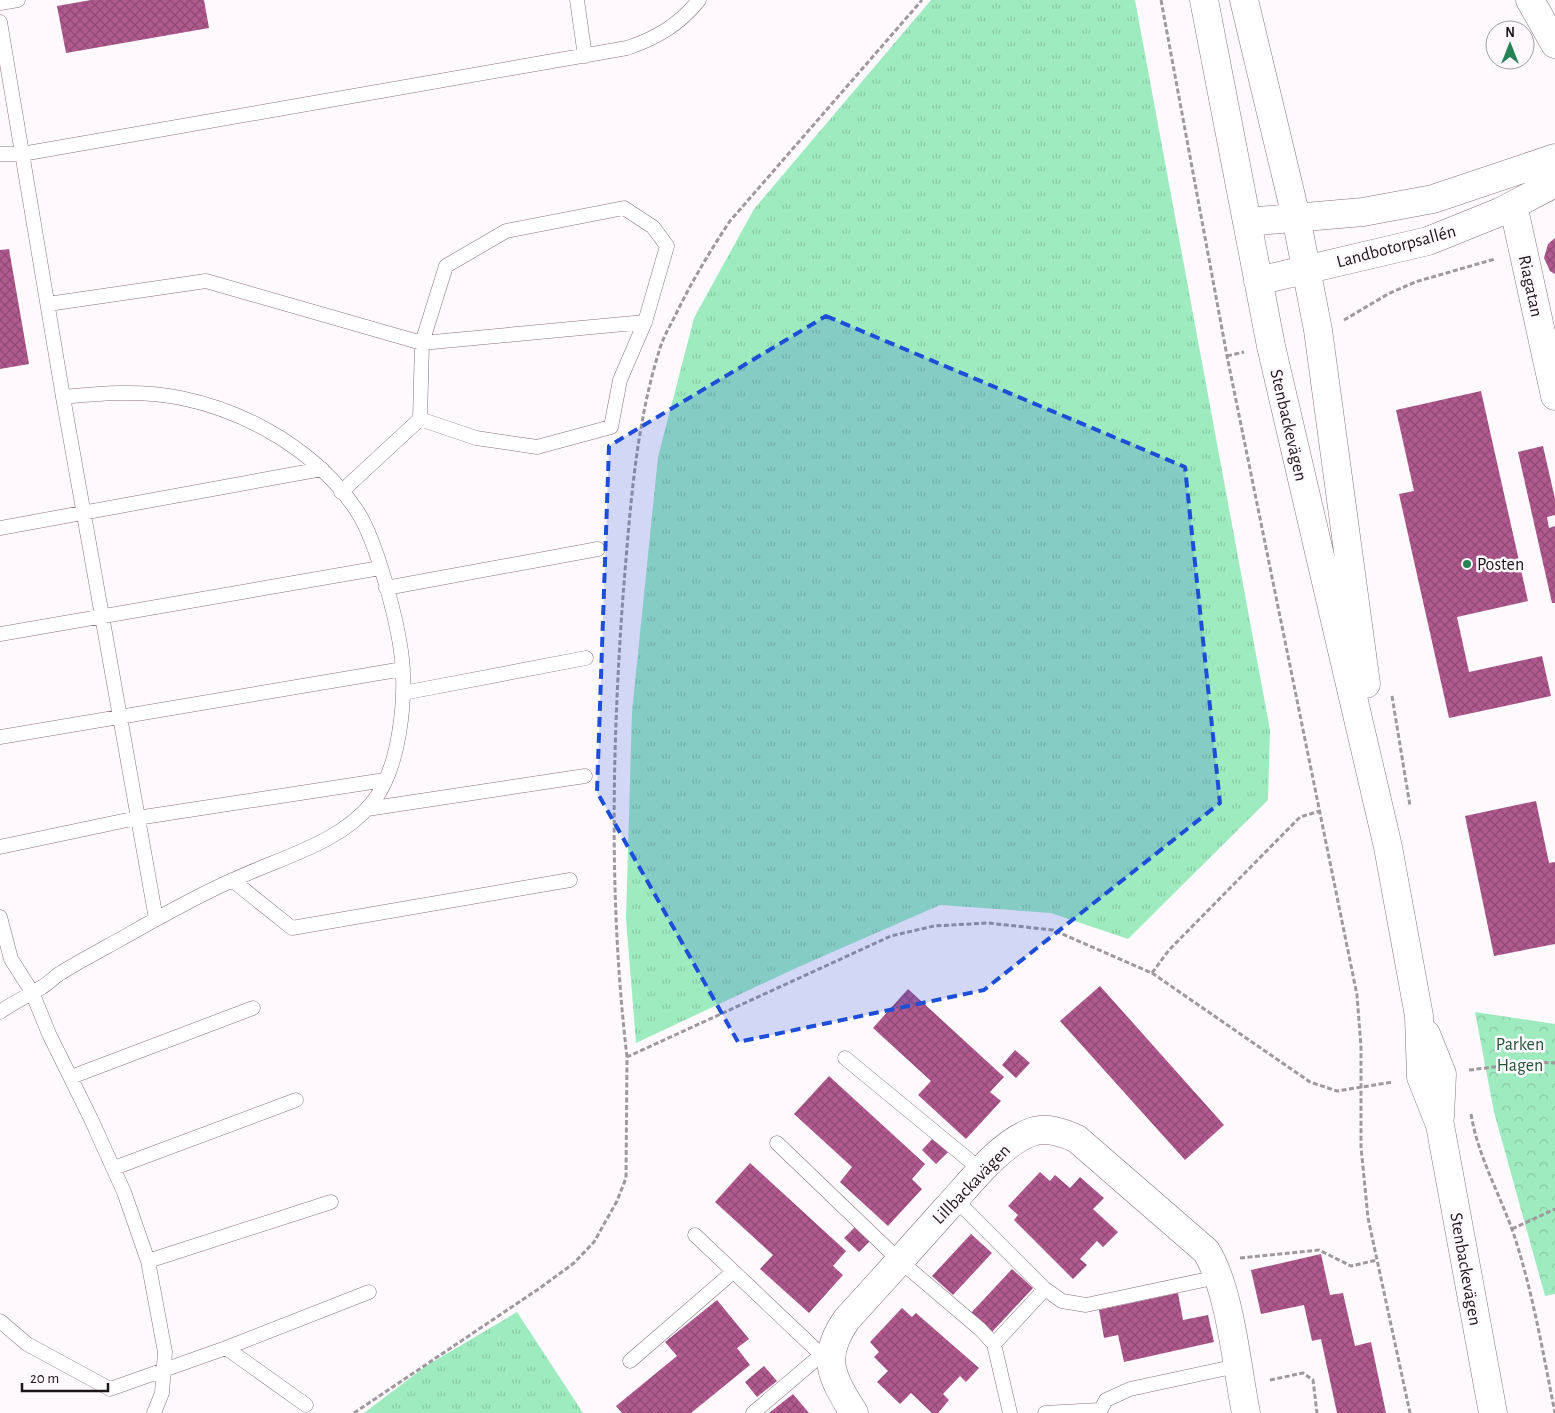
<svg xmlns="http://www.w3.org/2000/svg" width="1555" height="1413" font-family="'Alegreya Sans',sans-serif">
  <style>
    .grass { fill: url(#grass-tufts) }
    .forest { fill: url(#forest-crowns) }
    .building { fill: url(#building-cross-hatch) }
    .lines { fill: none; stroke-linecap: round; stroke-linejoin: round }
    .lane-casing { stroke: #89737f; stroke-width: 15 }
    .street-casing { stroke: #89737f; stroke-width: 29 }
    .secondary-casing { stroke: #89737f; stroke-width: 29 }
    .path { stroke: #9f989c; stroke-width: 3; stroke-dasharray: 5 2.5; stroke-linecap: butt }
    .lane { stroke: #fff; stroke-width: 14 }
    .street { stroke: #fff; stroke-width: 28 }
    .secondary { stroke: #fff; stroke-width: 28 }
    .marked { fill: #1d4ed8; fill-opacity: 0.2; stroke: #1d4ed8; stroke-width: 4; stroke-dasharray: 10 6; stroke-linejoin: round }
    .poi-dot { fill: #278258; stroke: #fef9fc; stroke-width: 2 }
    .labels { text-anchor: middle; stroke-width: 5; stroke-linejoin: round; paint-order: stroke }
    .street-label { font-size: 18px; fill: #1e151a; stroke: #fef9fc }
    .poi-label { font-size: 18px; fill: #1e151a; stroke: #fef9fc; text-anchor: start }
    .park-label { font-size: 18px; fill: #25523b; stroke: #fef9fc }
  </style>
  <defs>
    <pattern id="grass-tufts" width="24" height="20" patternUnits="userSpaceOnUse" patternTransform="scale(1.25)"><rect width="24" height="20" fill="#9febc0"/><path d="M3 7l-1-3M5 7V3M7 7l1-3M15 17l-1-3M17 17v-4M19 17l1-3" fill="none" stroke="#88c9a4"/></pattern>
    <pattern id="forest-crowns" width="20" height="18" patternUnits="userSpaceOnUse" patternTransform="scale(1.25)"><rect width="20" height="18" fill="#9febc0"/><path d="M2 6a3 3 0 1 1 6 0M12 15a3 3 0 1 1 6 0" fill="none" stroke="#88c9a4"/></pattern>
    <pattern id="building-cross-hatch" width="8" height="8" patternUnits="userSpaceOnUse" patternTransform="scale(1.25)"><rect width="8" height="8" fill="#b15a8f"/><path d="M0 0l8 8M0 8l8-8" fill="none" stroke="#8f4974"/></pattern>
  </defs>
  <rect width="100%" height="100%" fill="#fef9fc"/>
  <path class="grass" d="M931,0H1135L1270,730L1268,800L1128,939L1051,913L940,905L796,968L636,1043L626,919L632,712L658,457L694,318L754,209Z
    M517,1312L583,1413H364L426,1366Z"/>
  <path class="forest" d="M1475,1012L1555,1024V1294L1545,1296L1494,1112Z"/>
  <path class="building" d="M91,0H204L209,28L66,53L57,6Z
    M1555,238V274L1550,271L1544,258L1548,244Z
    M9,249L29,364L0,369V250Z
    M1481,391L1528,601L1457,617L1469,672L1542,656L1551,696L1449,718L1399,494L1414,491L1396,410Z
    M1543,446L1555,499V515L1547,517L1549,528L1555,526V603H1552L1518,452Z
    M1536,801L1549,863L1555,862V944L1494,956L1465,816Z
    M1100,986L1224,1125L1185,1160L1060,1021Z
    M908,989L1004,1077L990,1092L1001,1101L966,1139L918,1095L931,1081L873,1028Z
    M1015,1050L1030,1063L1016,1078L1002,1065Z
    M829,1076L925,1164L912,1179L922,1189L888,1226L840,1182L852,1167L794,1114Z
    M935,1136L950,1150L936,1164L922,1150Z
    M750,1163L846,1251L833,1266L843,1275L809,1313L760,1269L773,1255L715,1202Z
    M1040,1172L1050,1181L1055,1175L1070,1188L1080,1177L1104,1198L1093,1209L1118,1232L1103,1247L1097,1241L1080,1259L1087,1265L1073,1279L1014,1220L1018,1215L1008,1206Z
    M857,1225L872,1239L859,1252L844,1238Z
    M971,1234L992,1253L953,1295L932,1276Z
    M1321,1254L1330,1295L1343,1293L1355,1346L1371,1342L1386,1413H1337L1321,1339L1312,1341L1304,1305L1261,1314L1251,1270Z
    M1012,1269L1033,1288L992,1332L971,1313Z
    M1178,1293L1183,1320L1208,1315L1214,1342L1124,1362L1118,1335L1104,1338L1099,1310Z
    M717,1300L749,1339L737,1348L750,1365L691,1413H622L616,1406L677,1356L665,1342Z
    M902,1308L912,1317L916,1313L979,1368L966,1382L960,1376L943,1394L949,1400L938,1413H932L911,1393L900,1404L877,1382L888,1371L874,1357L879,1352L870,1342Z
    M764,1366L777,1381L757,1397L745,1382Z
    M793,1394L809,1413H769Z"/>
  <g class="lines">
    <g class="lane-casing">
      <path id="lane" d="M577,0L585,56
        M0,3L18,0
        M0,22L63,397L156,919
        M0,154H22L627,48C657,38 680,24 699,0
        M48,304L206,281L422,343L645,322
        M341,492L420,419L422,343L446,266L506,231L624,208L653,227L667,246L645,322L620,380L611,427L537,447L476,438L420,419
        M0,528L322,469
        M386,588L598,549
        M0,634L380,568
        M403,693L586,658
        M0,737L403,669
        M367,809L585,776
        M0,847L137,818L385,780
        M232,880L292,928L570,880
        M0,917L11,959L32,992L49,1034L91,1119L124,1192L148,1261L165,1352L162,1393L154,1413
        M0,1012C14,1002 28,996 42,987C48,984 53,978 59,974C78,962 99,951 119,940C156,919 194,897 233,880C279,858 339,844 372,803C400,769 406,700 402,659C398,623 377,541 357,511C318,452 249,412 181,398C143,390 101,393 63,397
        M845,1058L981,1170
        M71,1077L253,1008
        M777,1143L900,1261L980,1329L994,1344L1010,1413
        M114,1168L296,1100
        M955,1199L1045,1289L1062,1301L1086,1305L1218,1277
        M695,1235L830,1363
        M148,1261L331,1202
        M0,1321L27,1344L110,1389L226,1348L369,1292
        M994,1344L1045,1289
        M226,1348L306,1405
        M630,1361L733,1272
        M753,1413L821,1355
        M1045,1413L1099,1410
        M1099,1413L1106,1400L1130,1389L1237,1366"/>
    </g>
    <g class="street-casing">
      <path id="street" d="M1530,0L1555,44
        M1511,207L1516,218L1555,396
        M854,1413C831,1376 820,1357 847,1319C881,1282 914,1245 947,1208C970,1183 998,1146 1029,1133C1045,1126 1062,1132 1077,1139L1206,1251C1230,1288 1237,1368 1246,1413"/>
    </g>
    <g class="secondary-casing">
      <path id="secondary" d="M1204,0L1271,346L1388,847L1419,1016L1421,1077L1440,1125L1493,1413
        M1244,0L1296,217L1318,330L1366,684
        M1247,222L1363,212L1433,199L1555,158
        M1258,281L1428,241L1500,212L1555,183
        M1426,1034L1442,1074L1440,1116"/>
    </g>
    <path class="path" d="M1161,0L1227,356L1357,995L1361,1047V1147L1368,1218L1410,1413
      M1344,320L1388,294L1415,282L1495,259
      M1227,356L1244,352
      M1392,696L1410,806
      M1152,973L1169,950L1300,817L1320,811
      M627,1057C609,904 612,749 623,596C630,512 635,425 661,345C665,334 671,324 676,314C692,281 710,251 730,221L922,0
      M1469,1070L1536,1062L1555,1063
      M1471,1114C1478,1157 1500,1194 1514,1235C1533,1293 1543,1353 1555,1413
      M1512,1229L1555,1209
      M1240,1258L1319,1250L1351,1266L1377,1260
      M1270,1380L1303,1373L1313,1380L1317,1413
      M354,1413L540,1288L574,1263L594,1242L617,1201L626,1178L627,1057L891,936L934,926L988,923L1053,930L1152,973L1310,1082L1337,1091L1393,1082"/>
    <use href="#lane" class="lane"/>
    <use href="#street" class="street"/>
    <use href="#secondary" class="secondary"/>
  </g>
  <path class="marked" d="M826,316L1185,467L1220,803L984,990L738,1042L597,792L609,446Z"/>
  <circle class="poi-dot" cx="1467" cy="564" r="5"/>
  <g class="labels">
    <g class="street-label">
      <text transform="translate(1396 246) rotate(-15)" y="6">Landbotorpsallén</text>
      <text transform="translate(1531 286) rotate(78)" y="6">Riagatan</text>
      <text transform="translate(1289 425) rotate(77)" y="6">Stenbackevägen</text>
      <text transform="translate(971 1184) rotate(-46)" y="6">Lillbackavägen</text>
      <text transform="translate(1466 1269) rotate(80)" y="6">Stenbackevägen</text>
    </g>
    <g class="poi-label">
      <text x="1477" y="570">Posten</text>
    </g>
    <g class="park-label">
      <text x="1520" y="1050">Parken<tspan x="1520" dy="21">Hagen</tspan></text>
    </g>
  </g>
  <g transform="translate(1510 45)"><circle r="24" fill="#fef9fc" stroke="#a49ea2"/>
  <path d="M0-4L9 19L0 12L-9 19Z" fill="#278258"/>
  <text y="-8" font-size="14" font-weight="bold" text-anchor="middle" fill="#1e151a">N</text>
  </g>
  <path d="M22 1383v8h86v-8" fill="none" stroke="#1e151a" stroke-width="2.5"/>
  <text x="30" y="1383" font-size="15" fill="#1e151a" stroke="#fef9fc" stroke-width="4" paint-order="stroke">20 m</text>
</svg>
